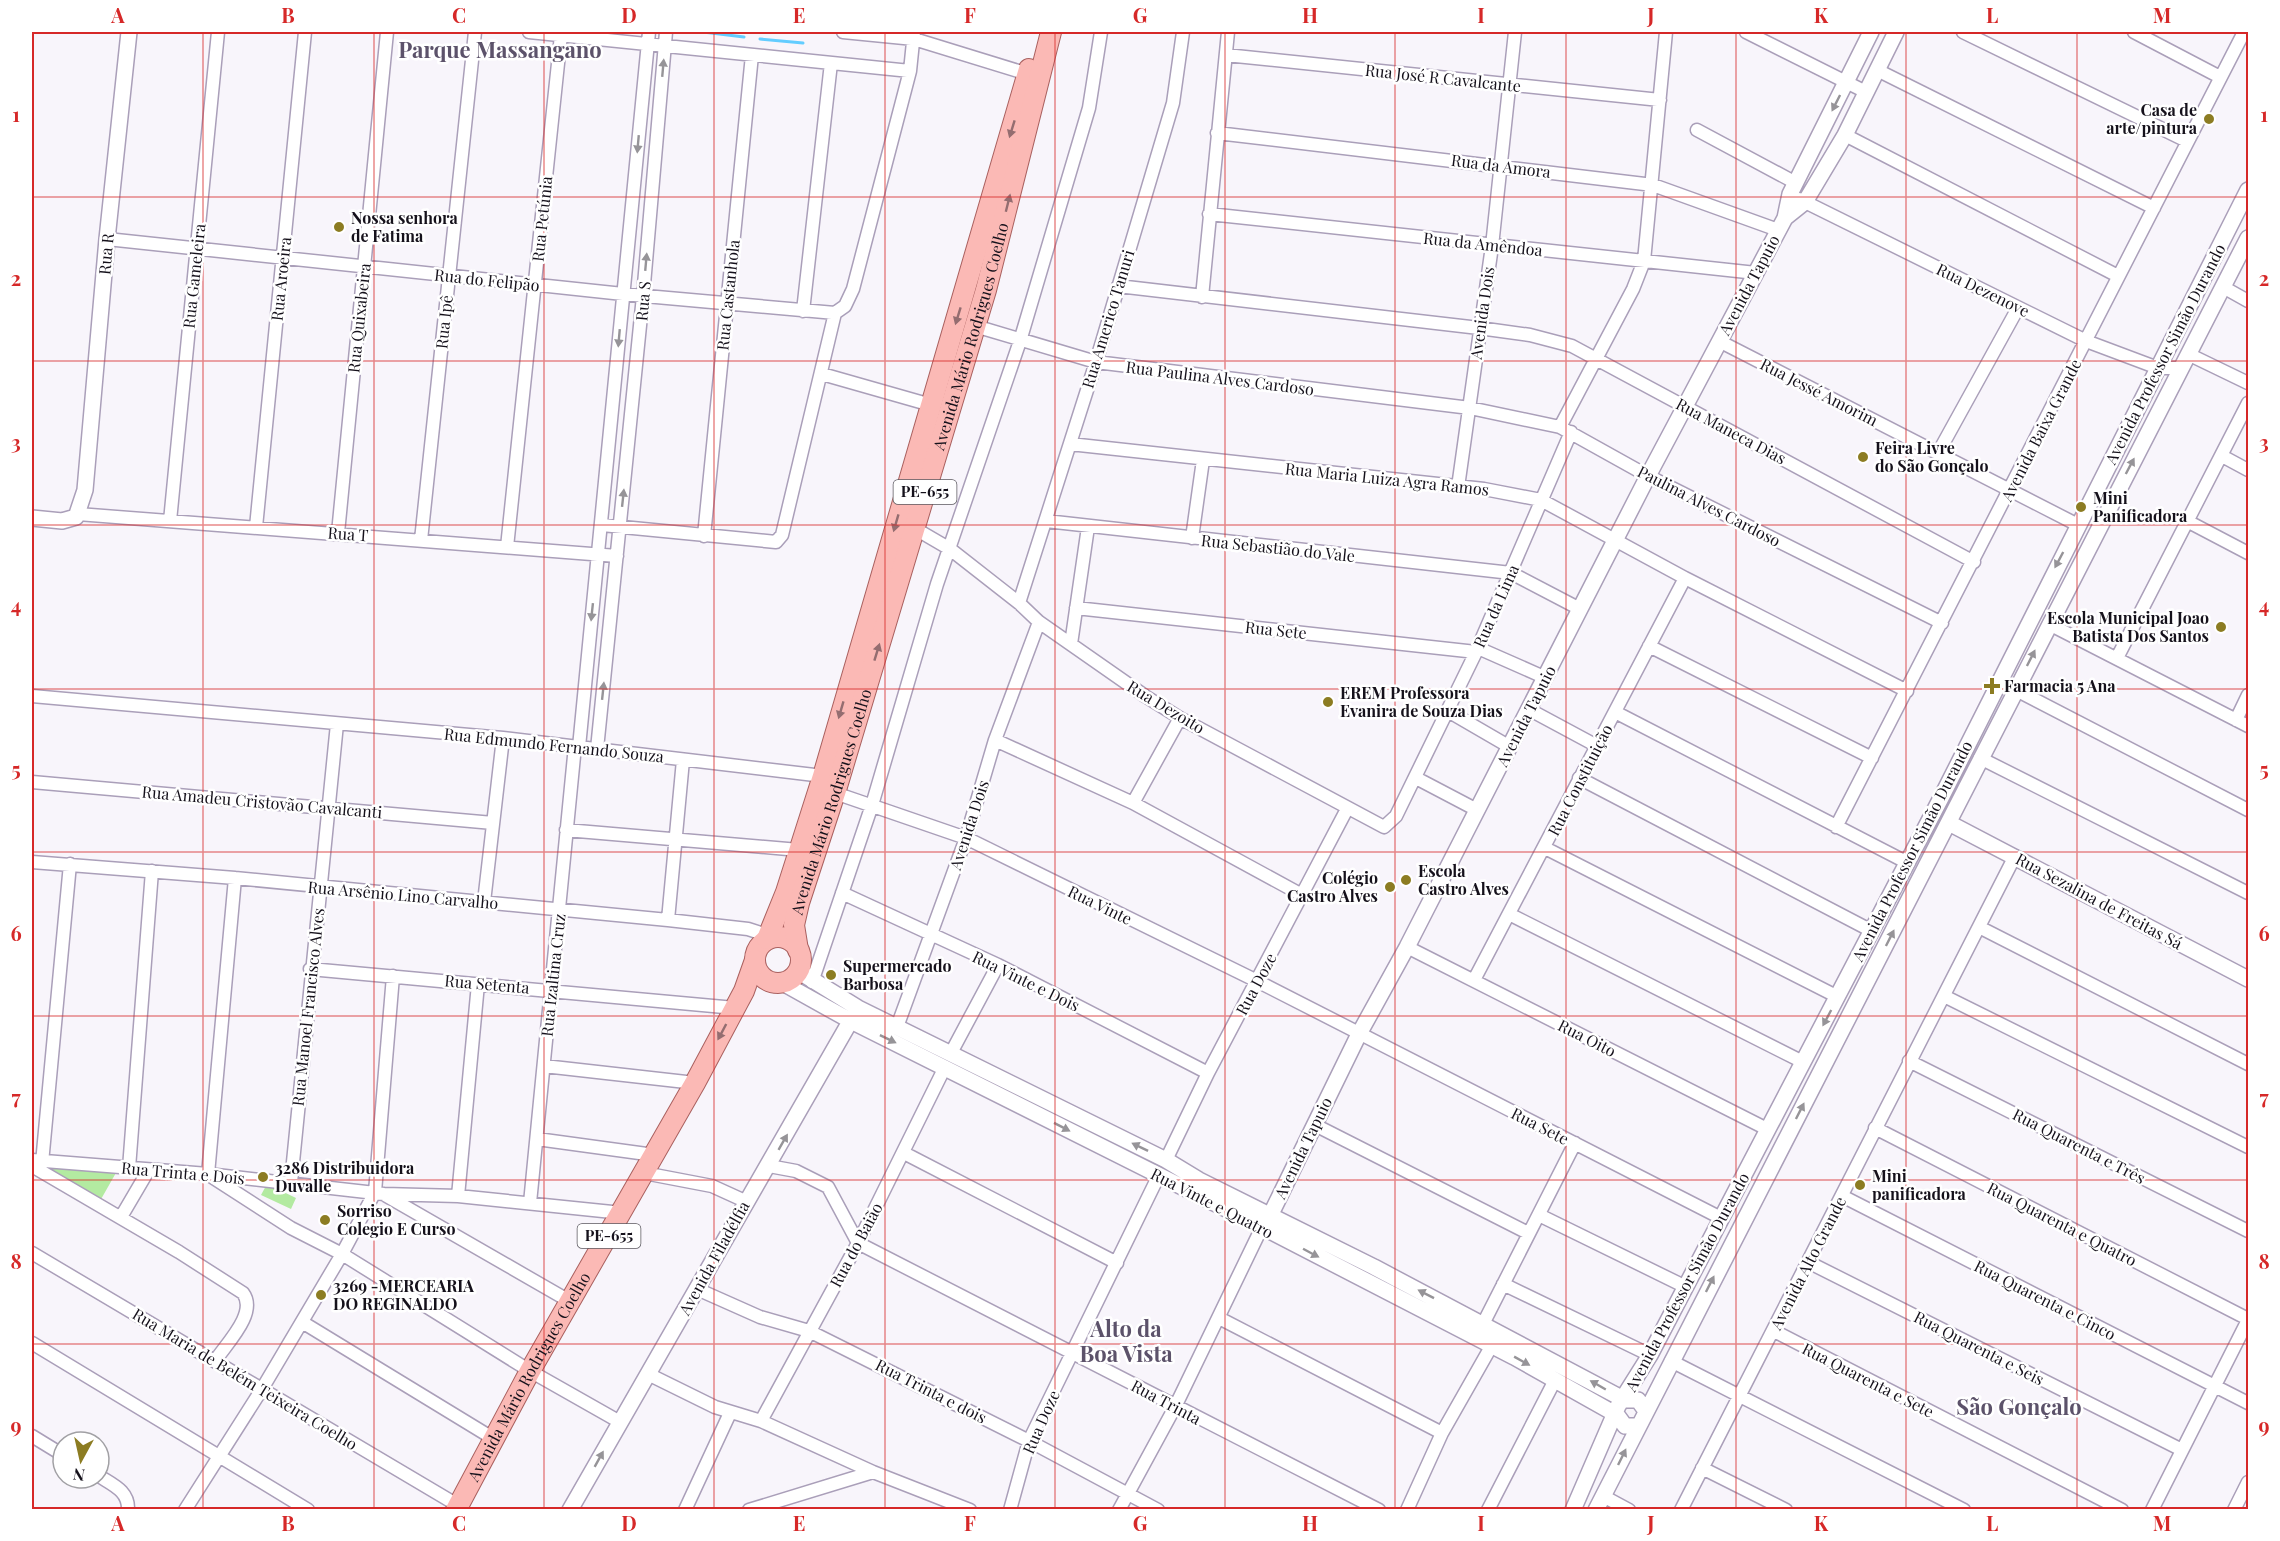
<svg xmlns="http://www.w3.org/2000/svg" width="2280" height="1541" font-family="'Playfair Display',serif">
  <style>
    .green { fill: #b3eaa1 }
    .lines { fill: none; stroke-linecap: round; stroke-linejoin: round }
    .stream { stroke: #63cdff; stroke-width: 3 }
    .minor-casing { stroke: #aa9fb9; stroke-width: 15 }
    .tertiary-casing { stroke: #aa9fb9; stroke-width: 18 }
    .primary-casing { stroke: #a9605f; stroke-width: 22 }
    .minor { stroke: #fff; stroke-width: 12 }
    .tertiary { stroke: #fff; stroke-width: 15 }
    .primary { stroke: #fbb9b5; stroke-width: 20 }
    .oneway { fill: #969498 }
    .oneway2 { fill: #946d70 }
    .grid { fill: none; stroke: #d62828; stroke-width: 1.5; stroke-opacity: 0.55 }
    .poi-dot { fill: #8c7c22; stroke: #fff; stroke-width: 2 }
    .labels { text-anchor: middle; stroke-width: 5; stroke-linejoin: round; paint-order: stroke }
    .shield { fill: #fff; stroke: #5b585f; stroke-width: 1.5 }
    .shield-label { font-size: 15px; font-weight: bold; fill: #15111b }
    .street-label { font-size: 16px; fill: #15111b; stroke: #fff }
    .poi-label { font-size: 16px; font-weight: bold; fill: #15111b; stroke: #fff; text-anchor: start }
    .district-label { font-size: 22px; font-weight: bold; fill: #5c526a; stroke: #fff }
    .neatline { fill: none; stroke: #d62828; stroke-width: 2 }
    .grid-label { font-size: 20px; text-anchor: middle; font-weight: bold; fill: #d62828 }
  </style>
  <rect width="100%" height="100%" fill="#f8f5fb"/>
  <path class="green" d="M39,1166L117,1171L100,1201Z
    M267,1184L296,1198L291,1209L261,1195Z"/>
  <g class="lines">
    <path class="stream" d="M703,32L744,37
      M760,39L803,43"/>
    <g class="minor-casing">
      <path id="minor" d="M529,32L910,71
        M843,32L914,39L1028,74
        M1746,32L1866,92
        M1963,32L2187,141
        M2134,32L2220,77
        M1226,55L1660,100
        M1877,70L2154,208
        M1697,130L1796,183
        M1217,133L1653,185L1778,230
        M1845,135L2118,276
        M1799,199L2086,341L2158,368H2181
        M1209,214L1756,273
        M107,239L623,294L835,313L845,306L853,289L910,71L914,32
        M1118,286L1479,328L1530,335L1572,346L1974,562
        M2223,287L2248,301
        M1202,297L1228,32
        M803,311L831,63
        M975,326L1096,362L1470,408L1560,427L1648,476L1942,623
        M1719,341L2078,525
        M2188,354L2248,383
        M822,374L931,405
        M1560,427L1633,289L1644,261L1666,32
        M1070,444L1484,489L1541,500L1685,578L1907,691
        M1938,453L2018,308
        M2222,456L2248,470
        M1458,487L1492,246L1515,32
        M78,514L617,556
        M170,521L218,32
        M1046,521L1511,573L1580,609
        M2187,521L2248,553
        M602,525L776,542L782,535L835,313
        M256,527L305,32
        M914,528L950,549L1019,603L1039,622L1145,696L1180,718L1384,827L1396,816L1476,652L1571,432
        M338,533L387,32
        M704,536L752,55
        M1192,538L1203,460
        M421,540L475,32
        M507,547L561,35
        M1019,603L1096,362L1173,103L1183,32
        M1076,608L1476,652
        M2049,624L2248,726
        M1071,644L1088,527
        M1649,646L1872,758
        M1478,648L1546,678
        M2117,658L2248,403
        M2016,690L2248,810
        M32,696L503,738L823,776
        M1530,710L1597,746
        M1448,711L1510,747
        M1615,712L1906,862
        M2236,720L2248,695
        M995,740L1133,803L1302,895
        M579,747L649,32
        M597,749L643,296L666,32
        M1980,758L2248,893
        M1416,778L1477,810
        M1579,778L1870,930
        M32,782L493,823
        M835,793L966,838L1257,981L1721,1218
        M1133,803L1180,718
        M1836,827L2244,32
        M566,830L799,850
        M1545,848L1838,997
        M32,862L235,878L668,920L748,929L773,937
        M842,893L998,965L1208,1073
        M484,902L503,738
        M1509,914L1803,1062
        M668,920L683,760
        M1979,927L2248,1064
        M1407,947L1767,1129
        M310,969L735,1008
        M1474,980L1685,578
        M812,982L872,805L937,584L1020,341L1089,108L1101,32
        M1944,996L2248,1147
        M897,1027L966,838L995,740L1039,622
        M951,1053L998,965
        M1909,1061L2248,1231
        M544,1066L695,1083
        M1315,1125L1528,1233
        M1875,1128L2248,1319
        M537,1139L654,1155
        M904,1153L1117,1263
        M32,1160L208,1174L384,1194L458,1196L622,1213
        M1166,1160L1208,1073L1347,809
        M42,1163L70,864
        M32,1166L179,1252L243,1293C258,1313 226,1344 215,1361
        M769,1166L796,1171L828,1187L858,1243L1379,1510
        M129,1168L152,871
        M644,1173L712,1186L745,1201
        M208,1174L235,878
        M212,1177L291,1228L342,1254L530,1371L620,1422
        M291,1182L337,724
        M385,1195L571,1302
        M458,1196L478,984
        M1842,1196L2248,1403
        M530,1203L575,746
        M1539,1215L1686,1287
        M121,1217L148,1171
        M32,1253L459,1506
        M1808,1262L2182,1450
        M1503,1284L1650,1355
        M697,1289L760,1317L809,1331L1029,1441L1158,1510
        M1219,1318L1442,1433
        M302,1322L494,1439
        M1483,1324L1575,1143
        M1774,1331L2122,1510
        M32,1343L308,1510
        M1671,1361L1964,1510
        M648,1374L715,1407L761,1421L873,1472L970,1510
        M761,1421L858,1243L945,1067
        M32,1436L63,1455
        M1702,1468L1786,1510
        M99,1476C113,1485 129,1491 128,1510
        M1603,1496L1629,1510
        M185,1510L262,1389L342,1254L375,1192L393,976
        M685,1510L730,1413
        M749,1510L873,1472
        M1010,1510L1029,1441L1159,1175
        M1119,1510L1175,1407L1262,1227
        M1407,1510L1442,1433L1492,1345
        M1488,1510L1555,1380
        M1681,1510L2015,856
        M2152,1510L2248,1320
        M2234,1510L2248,1482"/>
    </g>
    <g class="tertiary-casing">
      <path id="tertiary" d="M1785,218L1805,202L1845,135L1896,32
        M32,518L62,521L76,517L85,490L107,239L129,32
        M1949,823L2248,979
        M798,971L858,1008L1166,1160L1199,1180L1374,1267L1625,1400H1638L1646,1411
        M781,982L851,1021L1262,1227L1514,1357L1617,1415L1625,1426H1638
        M1270,1216L1359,1034L1407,947L1648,476L1785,218L1790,194L1871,32
        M570,1510L855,1013
        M1573,1510L1618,1406L1650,1355L1941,798L2248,190
        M1596,1510L2248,238"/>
    </g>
    <g class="primary-casing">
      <g id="primary">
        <circle cx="778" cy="960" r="23"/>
        <path d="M767,939L786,892L823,776L1029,69"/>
        <path id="s1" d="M798,950L794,925L799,903L835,793L986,290L1051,32"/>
        <path id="s2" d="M456,1510L530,1371L695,1083L744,991L755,960"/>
      </g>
    </g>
    <use href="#minor" class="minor"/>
    <use href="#tertiary" class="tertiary"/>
    <use href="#primary" class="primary"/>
  </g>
  <defs><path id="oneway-solid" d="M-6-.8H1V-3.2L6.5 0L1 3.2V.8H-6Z" transform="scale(1.5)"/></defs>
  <g class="oneway">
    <use href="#oneway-solid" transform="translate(663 68) rotate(-85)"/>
    <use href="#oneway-solid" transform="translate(1836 103) rotate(117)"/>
    <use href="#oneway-solid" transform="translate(638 144) rotate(95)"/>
    <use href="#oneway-solid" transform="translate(646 262) rotate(-85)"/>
    <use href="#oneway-solid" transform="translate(619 338) rotate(95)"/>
    <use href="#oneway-solid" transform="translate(2130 466) rotate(-62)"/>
    <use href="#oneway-solid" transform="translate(623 498) rotate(-84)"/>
    <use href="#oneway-solid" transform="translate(2059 560) rotate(118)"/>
    <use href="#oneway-solid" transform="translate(592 612) rotate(96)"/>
    <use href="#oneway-solid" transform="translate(2031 658) rotate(-63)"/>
    <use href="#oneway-solid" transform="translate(603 691) rotate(-84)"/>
    <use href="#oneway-solid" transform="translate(1890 938) rotate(-63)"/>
    <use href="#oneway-solid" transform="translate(1827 1018) rotate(118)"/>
    <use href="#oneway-solid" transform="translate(888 1039) rotate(26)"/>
    <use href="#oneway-solid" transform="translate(1800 1111) rotate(-63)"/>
    <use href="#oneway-solid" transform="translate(1062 1127) rotate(27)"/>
    <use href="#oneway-solid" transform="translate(783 1142) rotate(-60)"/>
    <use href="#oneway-solid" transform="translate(1140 1147) rotate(-154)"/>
    <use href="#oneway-solid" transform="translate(1311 1253) rotate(28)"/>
    <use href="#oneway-solid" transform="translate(1710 1284) rotate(-63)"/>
    <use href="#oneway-solid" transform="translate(1426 1294) rotate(-153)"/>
    <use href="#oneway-solid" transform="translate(1522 1361) rotate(29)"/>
    <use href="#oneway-solid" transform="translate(1598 1385) rotate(-150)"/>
    <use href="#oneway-solid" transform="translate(1622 1457) rotate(-64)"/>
    <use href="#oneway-solid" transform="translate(599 1459) rotate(-61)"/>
  </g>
  <g class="oneway2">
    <use href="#oneway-solid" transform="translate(1012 129) rotate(107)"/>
    <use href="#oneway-solid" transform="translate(1008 203) rotate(-76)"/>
    <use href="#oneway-solid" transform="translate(958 316) rotate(107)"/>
    <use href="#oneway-solid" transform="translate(896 523) rotate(106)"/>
    <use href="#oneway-solid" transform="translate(877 652) rotate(-73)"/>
    <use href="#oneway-solid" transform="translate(841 710) rotate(106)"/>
    <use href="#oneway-solid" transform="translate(722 1032) rotate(118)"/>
  </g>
  <path class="grid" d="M203,32V1510M374,32V1510M544,32V1510M714,32V1510M885,32V1510M1055,32V1510M1225,32V1510M1395,32V1510M1566,32V1510M1736,32V1510M1906,32V1510M2077,32V1510M32,197H2248M32,361H2248M32,525H2248M32,689H2248M32,852H2248M32,1016H2248M32,1180H2248M32,1344H2248"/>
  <g class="poi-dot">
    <circle cx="2209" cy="119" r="6"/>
    <circle cx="339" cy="227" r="6"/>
    <circle cx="1863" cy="457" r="6"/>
    <circle cx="2081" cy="507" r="6"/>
    <circle cx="2221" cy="627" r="6"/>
    <path d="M1989 677h6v6h6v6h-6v6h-6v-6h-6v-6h6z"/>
    <circle cx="1328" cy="702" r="6"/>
    <circle cx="1406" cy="880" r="6"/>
    <circle cx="1390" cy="887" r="6"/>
    <circle cx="831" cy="975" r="6"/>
    <circle cx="263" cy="1177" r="6"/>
    <circle cx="1860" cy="1185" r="6"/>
    <circle cx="325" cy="1220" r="6"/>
    <circle cx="321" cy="1295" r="6"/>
  </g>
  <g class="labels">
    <g class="shield">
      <rect x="893.5" y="480" width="63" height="24" rx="4.5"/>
      <rect x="577.5" y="1224" width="63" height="24" rx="4.5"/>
    </g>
    <g class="shield-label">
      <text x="925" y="497">PE-655</text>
      <text x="609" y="1241">PE-655</text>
    </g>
    <g class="street-label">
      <text transform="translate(1443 78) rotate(6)" y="6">Rua José R Cavalcante</text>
      <text transform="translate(1501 166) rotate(7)" y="6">Rua da Amora</text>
      <text transform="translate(542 219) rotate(-84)" y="6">Rua Petúnia</text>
      <text transform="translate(1483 244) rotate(6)" y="6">Rua da Amêndoa</text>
      <text transform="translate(106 254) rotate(-85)" y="6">Rua R</text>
      <text transform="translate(194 276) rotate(-84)" y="6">Rua Gameleira</text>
      <text transform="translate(281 279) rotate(-84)" y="6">Rua Aroeira</text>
      <text transform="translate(487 280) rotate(6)" y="6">Rua do Felipão</text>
      <text transform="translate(1749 285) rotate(-62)" y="6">Avenida Tapuio</text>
      <text transform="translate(1983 290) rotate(26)" y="6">Rua Dezenove</text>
      <text transform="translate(728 295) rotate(-84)" y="6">Rua Castanhola</text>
      <text transform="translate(643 301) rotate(-85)" y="6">Rua S</text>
      <text transform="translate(1482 313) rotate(-82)" y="6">Avenida Dois</text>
      <text transform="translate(359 318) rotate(-84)" y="6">Rua Quixabeira</text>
      <text transform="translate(1108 319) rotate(-73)" y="6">Rua Americo Tanuri</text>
      <text transform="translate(444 322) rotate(-84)" y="6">Rua Ipê</text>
      <text dy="6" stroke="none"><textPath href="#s1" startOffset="640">Avenida Mário Rodrigues Coelho</textPath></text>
      <text transform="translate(2165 354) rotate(-63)" y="6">Avenida Professor Simão Durando</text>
      <text transform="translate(1220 378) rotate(7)" y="6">Rua Paulina Alves Cardoso</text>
      <text transform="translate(1819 392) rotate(27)" y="6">Rua Jessé Amorim</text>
      <text transform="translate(2041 430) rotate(-63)" y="6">Avenida Baixa Grande</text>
      <text transform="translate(1731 431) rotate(28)" y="6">Rua Maneca Dias</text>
      <text transform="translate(1387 479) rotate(6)" y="6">Rua Maria Luiza Agra Ramos</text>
      <text transform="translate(1709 506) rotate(27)" y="6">Paulina Alves Cardoso</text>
      <text transform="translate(348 534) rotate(4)" y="6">Rua T</text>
      <text transform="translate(1278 548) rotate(6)" y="6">Rua Sebastião do Vale</text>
      <text transform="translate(1496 606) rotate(-66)" y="6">Rua da Lima</text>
      <text transform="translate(1276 630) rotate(6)" y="6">Rua Sete</text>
      <text transform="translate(1166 707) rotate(31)" y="6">Rua Dezoito</text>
      <text transform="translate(1526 716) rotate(-63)" y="6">Avenida Tapuio</text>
      <text transform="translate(554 745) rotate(6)" y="6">Rua Edmundo Fernando Souza</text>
      <text transform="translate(1580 780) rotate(-63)" y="6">Rua Constituição</text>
      <text transform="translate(262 802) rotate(5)" y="6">Rua Amadeu Cristovão Cavalcanti</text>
      <text dy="6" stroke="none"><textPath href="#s1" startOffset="154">Avenida Mário Rodrigues Coelho</textPath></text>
      <text transform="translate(969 825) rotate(-72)" y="6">Avenida Dois</text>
      <text transform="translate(1912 851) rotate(-63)" y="6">Avenida Professor Simão Durando</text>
      <text transform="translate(403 895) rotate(5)" y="6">Rua Arsênio Lino Carvalho</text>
      <text transform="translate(2099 901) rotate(28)" y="6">Rua Sezalina de Freitas Sá</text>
      <text transform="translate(1100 905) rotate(26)" y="6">Rua Vinte</text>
      <text transform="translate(553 975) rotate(-84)" y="6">Rua Izaltina Cruz</text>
      <text transform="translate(1026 981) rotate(26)" y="6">Rua Vinte e Dois</text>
      <text transform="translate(487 984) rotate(5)" y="6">Rua Setenta</text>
      <text transform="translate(1256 984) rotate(-62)" y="6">Rua Doze</text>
      <text transform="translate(308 1007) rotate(-84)" y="6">Rua Manoel Francisco Alves</text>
      <text transform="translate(1587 1038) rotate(27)" y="6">Rua Oito</text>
      <text transform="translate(1540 1126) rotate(27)" y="6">Rua Sete</text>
      <text transform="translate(2079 1146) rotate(27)" y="6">Rua Quarenta e Três</text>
      <text transform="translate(1303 1148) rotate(-64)" y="6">Avenida Tapuio</text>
      <text transform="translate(183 1173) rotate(5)" y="6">Rua Trinta e Dois</text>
      <text transform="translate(1212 1203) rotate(27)" y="6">Rua Vinte e Quatro</text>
      <text transform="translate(2062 1224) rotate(27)" y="6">Rua Quarenta e Quatro</text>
      <text transform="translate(856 1245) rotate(-62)" y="6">Rua do Baião</text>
      <text transform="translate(714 1258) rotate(-61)" y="6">Avenida Filadélfia</text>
      <text transform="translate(1808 1263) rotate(-63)" y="6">Avenida Alto Grande</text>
      <text transform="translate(1687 1282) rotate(-62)" y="6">Avenida Professor Simão Durando</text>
      <text transform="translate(2045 1300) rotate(27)" y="6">Rua Quarenta e Cinco</text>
      <text transform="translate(1979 1348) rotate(27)" y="6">Rua Quarenta e Seis</text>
      <text dy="6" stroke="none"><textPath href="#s2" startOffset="152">Avenida Mário Rodrigues Coelho</textPath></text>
      <text transform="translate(245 1379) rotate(31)" y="6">Rua Maria de Belém Teixeira Coelho</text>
      <text transform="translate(1868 1380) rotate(27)" y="6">Rua Quarenta e Sete</text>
      <text transform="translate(931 1391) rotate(27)" y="6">Rua Trinta e dois</text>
      <text transform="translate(1166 1402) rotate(28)" y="6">Rua Trinta</text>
      <text transform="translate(1041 1422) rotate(-66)" y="6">Rua Doze</text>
    </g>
    <g class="poi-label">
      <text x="2197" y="116" text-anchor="end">Casa de<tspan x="2197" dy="18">arte/pintura</tspan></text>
      <text x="351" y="224">Nossa senhora<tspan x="351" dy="18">de Fatima</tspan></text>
      <text x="1875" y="454">Feira Livre<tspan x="1875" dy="18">do São Gonçalo</tspan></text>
      <text x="2093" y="504">Mini<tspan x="2093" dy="18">Panificadora</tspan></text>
      <text x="2209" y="624" text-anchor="end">Escola Municipal Joao<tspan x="2209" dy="18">Batista Dos Santos</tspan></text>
      <text x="2004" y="692">Farmacia 5 Ana</text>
      <text x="1340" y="699">EREM Professora<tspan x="1340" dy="18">Evanira de Souza Dias</tspan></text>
      <text x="1418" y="877">Escola<tspan x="1418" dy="18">Castro Alves</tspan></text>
      <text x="1378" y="884" text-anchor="end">Colégio<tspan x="1378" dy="18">Castro Alves</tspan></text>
      <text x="843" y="972">Supermercado<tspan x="843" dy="18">Barbosa</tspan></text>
      <text x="275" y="1174">3286 Distribuidora<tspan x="275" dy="18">Duvalle</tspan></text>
      <text x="1872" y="1182">Mini<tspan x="1872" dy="18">panificadora</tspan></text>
      <text x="337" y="1217">Sorriso<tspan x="337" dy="18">Colegio E Curso</tspan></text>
      <text x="333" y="1292">3269 -MERCEARIA<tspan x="333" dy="18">DO REGINALDO</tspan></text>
    </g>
    <g class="district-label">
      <text x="500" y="58">Parque Massangano</text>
      <text x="1126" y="1337">Alto da<tspan x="1126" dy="25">Boa Vista</tspan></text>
      <text x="2019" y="1415">São Gonçalo</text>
    </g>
  </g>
  <rect width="2280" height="1541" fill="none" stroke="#ffffff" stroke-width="66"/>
  <g transform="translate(81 1460) rotate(188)"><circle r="28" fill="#ffffff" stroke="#a1a0a4" stroke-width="1.5"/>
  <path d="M0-4.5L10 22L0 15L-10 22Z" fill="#8c7c22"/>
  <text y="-9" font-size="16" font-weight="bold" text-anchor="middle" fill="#15111b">N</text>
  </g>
  <rect x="33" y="33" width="2214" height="1475" class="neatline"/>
  <g class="grid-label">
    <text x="118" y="23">A</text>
    <text x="288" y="23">B</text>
    <text x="459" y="23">C</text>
    <text x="629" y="23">D</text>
    <text x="799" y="23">E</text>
    <text x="970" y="23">F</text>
    <text x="1140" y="23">G</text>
    <text x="1310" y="23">H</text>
    <text x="1481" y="23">I</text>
    <text x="1651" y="23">J</text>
    <text x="1821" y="23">K</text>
    <text x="1992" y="23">L</text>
    <text x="2162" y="23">M</text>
    <text x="16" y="122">1</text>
    <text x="2264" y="122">1</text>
    <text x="16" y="286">2</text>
    <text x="2264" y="286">2</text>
    <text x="16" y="450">3</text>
    <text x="2264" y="450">3</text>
    <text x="16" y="613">4</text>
    <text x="2264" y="613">4</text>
    <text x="16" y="777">5</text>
    <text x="2264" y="777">5</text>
    <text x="16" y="941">6</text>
    <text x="2264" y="941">6</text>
    <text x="16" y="1105">7</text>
    <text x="2264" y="1105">7</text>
    <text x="16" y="1269">8</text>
    <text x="2264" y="1269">8</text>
    <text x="16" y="1433">9</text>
    <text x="2264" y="1433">9</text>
    <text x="118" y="1531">A</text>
    <text x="288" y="1531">B</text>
    <text x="459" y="1531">C</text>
    <text x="629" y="1531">D</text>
    <text x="799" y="1531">E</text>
    <text x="970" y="1531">F</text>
    <text x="1140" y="1531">G</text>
    <text x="1310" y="1531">H</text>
    <text x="1481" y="1531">I</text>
    <text x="1651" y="1531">J</text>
    <text x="1821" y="1531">K</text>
    <text x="1992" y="1531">L</text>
    <text x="2162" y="1531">M</text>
  </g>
</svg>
